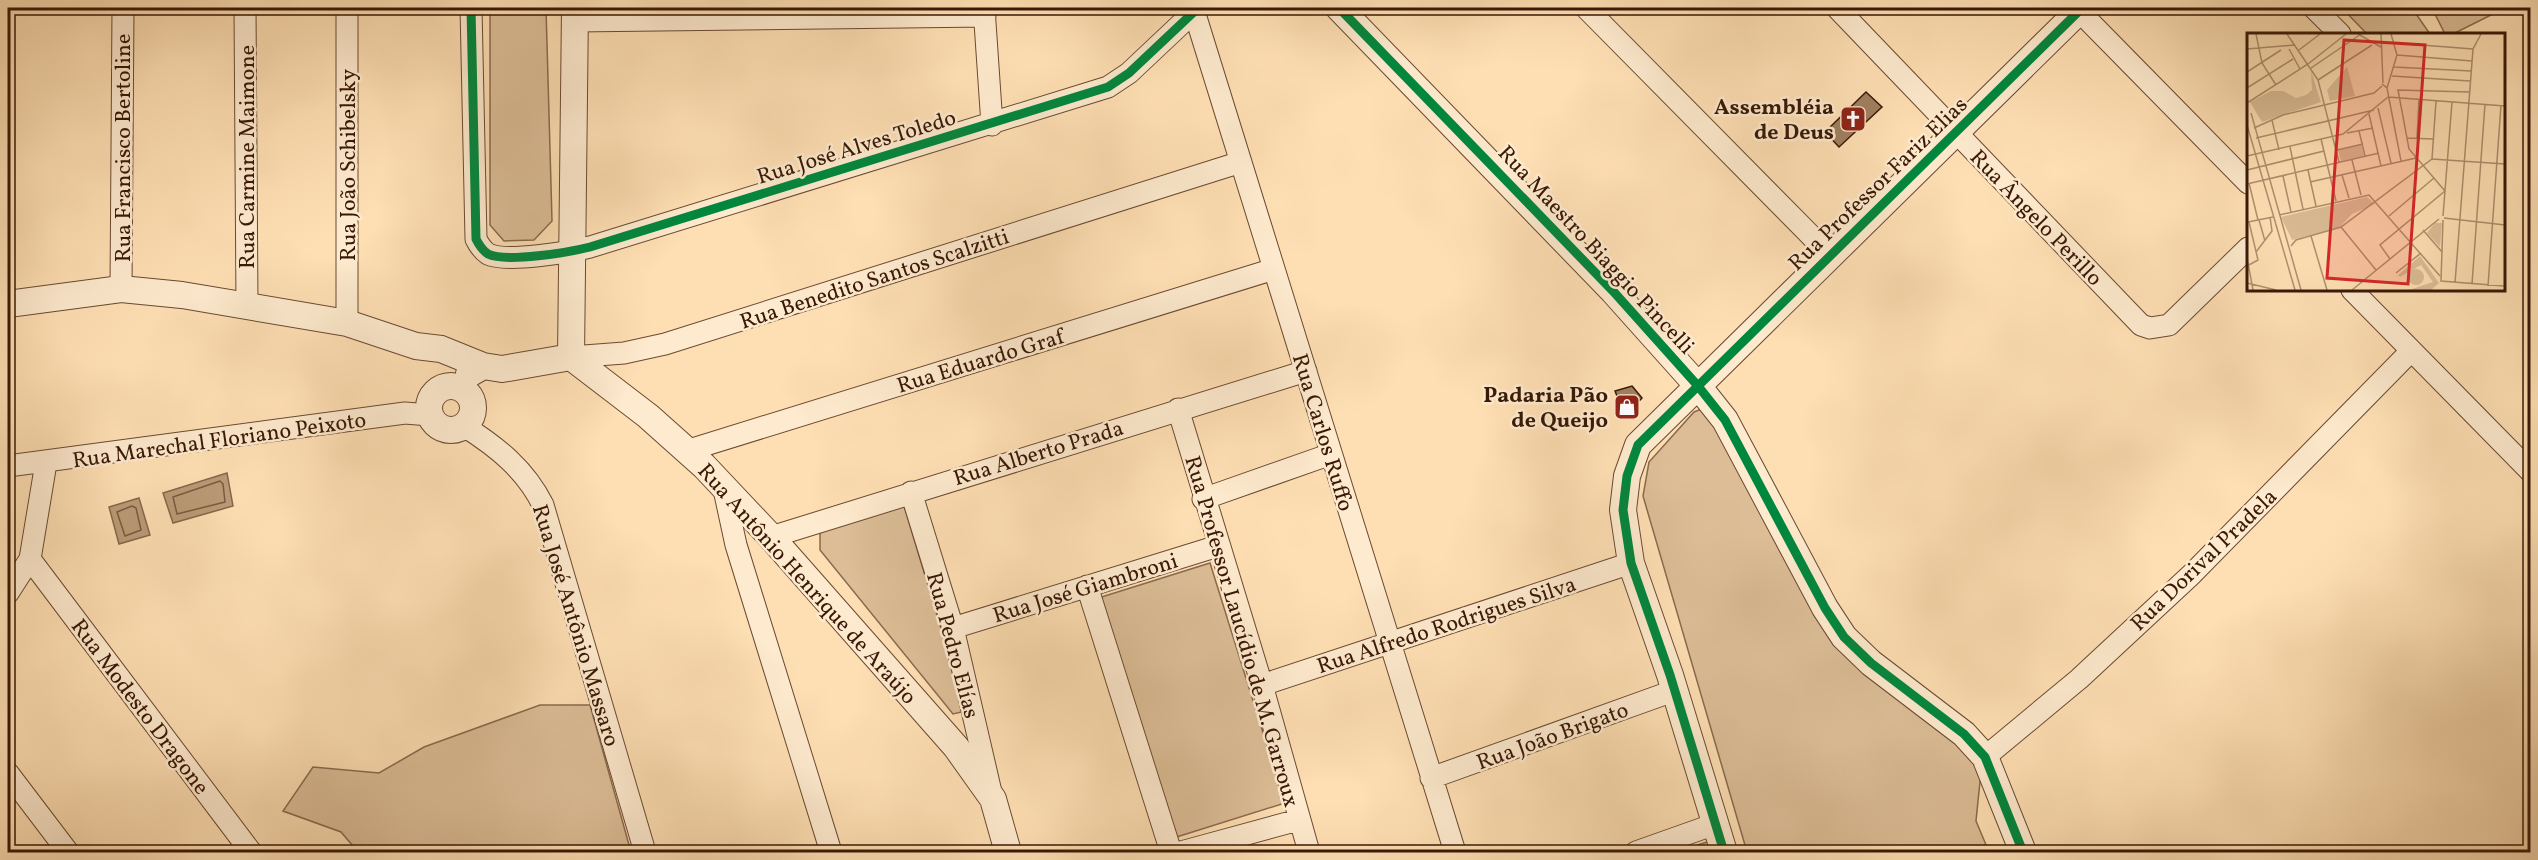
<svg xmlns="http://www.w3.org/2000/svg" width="2538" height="860" font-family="Vollkorn,serif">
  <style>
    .green { fill: #dcbd96; stroke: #8a6a4e; stroke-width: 1.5 }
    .water { fill: #bb9b78; stroke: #87674a; stroke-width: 1.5 }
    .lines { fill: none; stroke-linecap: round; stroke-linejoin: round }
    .shore { stroke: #7a5a3f; stroke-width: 1.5 }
    .building { fill: #9f7f60; stroke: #381806; stroke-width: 1.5 }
    .minor-casing { stroke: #6a4a31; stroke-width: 23 }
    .tertiary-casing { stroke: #6a4a31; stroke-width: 28 }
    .minor { stroke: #feeace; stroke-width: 21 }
    .tertiary { stroke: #feeace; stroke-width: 26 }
    .cycleway-casing { stroke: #feeace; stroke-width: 13 }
    .cycleway { stroke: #00873e; stroke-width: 9 }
    .labels { text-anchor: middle; stroke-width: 5; stroke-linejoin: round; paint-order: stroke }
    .poi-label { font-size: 22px; font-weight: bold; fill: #381806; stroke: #feeace; text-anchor: end }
    .street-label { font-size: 22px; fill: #381806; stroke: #feeace }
    .inset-road { fill: none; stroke: #af8f6e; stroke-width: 1.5 }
    .view { fill: #d62828; fill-opacity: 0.15; stroke: #d62828; stroke-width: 3 }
    .inset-edge { fill: none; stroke: #381806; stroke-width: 3 }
  </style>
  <rect width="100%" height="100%" fill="#fedfb3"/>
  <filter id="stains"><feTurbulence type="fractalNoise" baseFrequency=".00333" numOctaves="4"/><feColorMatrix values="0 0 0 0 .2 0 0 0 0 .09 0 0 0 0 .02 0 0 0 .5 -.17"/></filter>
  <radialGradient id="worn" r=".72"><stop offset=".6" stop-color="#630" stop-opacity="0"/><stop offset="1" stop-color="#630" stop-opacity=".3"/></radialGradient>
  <path class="green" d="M490,8H546L552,221L534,240L504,241L490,225Z
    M2342,8H2412L2430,34H2367Z
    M2432,8H2505L2453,34H2445Z
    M1704,408L1716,413L1814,615L1982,762L1976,821L1989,852H1747L1643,496L1649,462L1694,412Z
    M904,506L966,711L953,714L820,550V531Z
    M1210,563L1285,803L1167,840L1092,600Z
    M540,705H590L631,852H358L341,832L283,811L313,767L379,773L424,747Z
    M1707,842L1710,852H1675Z"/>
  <path class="water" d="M227,473L233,506L173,523L163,493Z
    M139,498L150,535L119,544L109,507Z"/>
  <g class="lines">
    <path class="shore" d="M220,481L223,484L225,502L177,514L173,497Z
      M132,506L136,508L141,530L125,536L117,512Z"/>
  </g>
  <path class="building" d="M1866,92L1882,107L1839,147L1825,132Z
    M1632,386L1642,398L1625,416L1615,391Z"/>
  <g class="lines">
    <g class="minor-casing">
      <path id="minor" d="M245,8L247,306
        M347,8V323
        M471,8L476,239C479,245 482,250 488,254C506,263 570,252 590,247L1108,87L1129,73L1198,8
        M984,8L992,125
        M1586,8L1831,256
        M1837,8L2141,325L2150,328L2169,325L2248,248
        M2076,8L2248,183
        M2314,8L2340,34
        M1194,11L1455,852
        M575,21L985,16
        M121,289L123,8
        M2352,290L2530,471
        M571,357L624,353L665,344L1241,162
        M1178,409L1262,685L1309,852
        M464,426C497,447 525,469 543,505L645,852
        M686,451L1274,269
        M8,466L405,413L430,415
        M723,485L736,545L831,852
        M911,492L953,628L991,792
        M1203,499L1331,454
        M771,537L1306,371
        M30,559L251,852
        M1087,586L1171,852
        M8,593L30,559L46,463
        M953,628L1218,546
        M1262,685L1631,563
        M1985,757L2079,679L2192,574L2411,351
        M8,773L68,852
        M1431,778L1673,691
        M1181,852L1298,820
        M1636,852L1715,824"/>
    </g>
    <g class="tertiary-casing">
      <path id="tertiary" d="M1339,8L1613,291L1698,386L1725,420L1825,608L1844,637L1871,663L1964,734L1985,757L2023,852
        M8,304L121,289L182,295L347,323L416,346L441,349L483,366
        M571,357L648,416L704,466L771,537L956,747L993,799L1008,852
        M571,357L575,8
        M469,374L483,366L502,369L571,357
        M429 408a22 22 0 1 1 44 0a22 22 0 1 1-44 0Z
        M1724,852L1670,675L1631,563L1623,510L1627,476L1638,445L2082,8"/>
    </g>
    <use href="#minor" class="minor"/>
    <use href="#tertiary" class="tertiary"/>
    <g class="cycleway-casing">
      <path id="cycleway" d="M471,8L476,239C479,245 482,250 488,254C506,263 570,252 590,247L1108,87L1129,73L1198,8
        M1339,8L1613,291L1698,386L1725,420L1825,608L1844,637L1871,663L1964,734L1985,757L2023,852
        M1724,852L1670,675L1631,563L1623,510L1627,476L1638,445L2082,8"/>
    </g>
    <use href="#cycleway" class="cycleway"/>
  </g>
  <defs>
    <g id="church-square" transform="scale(1.35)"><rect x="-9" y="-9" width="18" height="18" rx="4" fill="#8f2418" stroke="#feeace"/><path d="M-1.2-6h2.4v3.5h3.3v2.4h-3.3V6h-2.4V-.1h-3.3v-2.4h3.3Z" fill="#fff"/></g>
    <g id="shop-square" transform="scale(1.35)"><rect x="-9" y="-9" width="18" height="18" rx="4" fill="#8f2418" stroke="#feeace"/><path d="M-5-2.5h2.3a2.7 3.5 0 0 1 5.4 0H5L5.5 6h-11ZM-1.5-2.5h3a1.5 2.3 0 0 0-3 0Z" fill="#fff"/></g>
  </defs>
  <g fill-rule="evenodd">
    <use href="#church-square" x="1853" y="119"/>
    <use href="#shop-square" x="1627" y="407"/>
  </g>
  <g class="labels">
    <g class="poi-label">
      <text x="1834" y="114">Assembléia<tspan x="1834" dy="25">de Deus</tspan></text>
      <text x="1608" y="402">Padaria Pão<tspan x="1608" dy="25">de Queijo</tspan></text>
    </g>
    <g class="street-label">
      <text transform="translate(856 146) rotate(-17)" y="8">Rua José Alves Toledo</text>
      <text transform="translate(122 148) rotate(-90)" y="8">Rua Francisco Bertoline</text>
      <text transform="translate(246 157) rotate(-90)" y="8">Rua Carmine Maimone</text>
      <text transform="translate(347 165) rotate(-90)" y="8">Rua João Schibelsky</text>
      <text transform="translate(1877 183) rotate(-44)" y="8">Rua Professor Fariz Elias</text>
      <text transform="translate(2037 217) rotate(46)" y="8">Rua Ângelo Perillo</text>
      <text transform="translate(1597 249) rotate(47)" y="8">Rua Maestro Biaggio Pincelli</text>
      <text transform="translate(874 278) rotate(-18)" y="8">Rua Benedito Santos Scalzitti</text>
      <text transform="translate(980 360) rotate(-17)" y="8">Rua Eduardo Graf</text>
      <text transform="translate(1324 432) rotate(73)" y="8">Rua Carlos Ruffo</text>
      <text transform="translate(219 439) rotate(-8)" y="8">Rua Marechal Floriano Peixoto</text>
      <text transform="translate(1038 452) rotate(-17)" y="8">Rua Alberto Prada</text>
      <text transform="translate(2203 559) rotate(-44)" y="8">Rua Dorival Pradela</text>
      <text transform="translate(808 583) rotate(48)" y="8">Rua Antônio Henrique de Araújo</text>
      <text transform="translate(1085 587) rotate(-17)" y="8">Rua José Giambroni</text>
      <text transform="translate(1446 624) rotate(-18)" y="8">Rua Alfredo Rodrigues Silva</text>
      <text transform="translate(577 625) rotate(73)" y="8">Rua José Antônio Massaro</text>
      <text transform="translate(1243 631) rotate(74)" y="8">Rua Professor Laucídio de M. Garroux</text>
      <text transform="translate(954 645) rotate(75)" y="8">Rua Pedro Elías</text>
      <text transform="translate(141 706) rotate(53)" y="8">Rua Modesto Dragone</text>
      <text transform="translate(1552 735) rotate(-20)" y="8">Rua João Brigato</text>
    </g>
  </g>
  <g transform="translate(2247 33)">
    <rect width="258" height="258" fill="#fedfb3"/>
    <path d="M100,34L108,63L83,68L80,57ZM64,38L74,69L15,89L3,69L24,58H36L49,65L59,62L65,57ZM114,111L117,123L94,128L91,117ZM120,164L128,171L105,181L93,194L45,207L34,184ZM188,190H195L193,214L180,200ZM173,223L192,250L184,257H162L186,249L174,232L153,244L151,242ZM161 244a8 8 0 1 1 16 0a8 8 0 1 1-16 0Z" fill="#dcbd96"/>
    <path class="inset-road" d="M9,1L15,30L29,52M40,1L71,47L92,129M111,1L134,14M134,1L136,50M149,10L226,16M0,16L48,12M42,16L53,36M52,17L73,1M150,22L225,28M147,34L224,38M64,35L114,1M0,39L34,17M145,43L223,48M71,47L125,12M138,53L135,51L140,55L154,128M0,55L46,26M140,55L150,22L144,1M141,64L258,73M0,70L61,31L99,1M131,75L144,130M4,80L54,257M122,81L134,133M25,87L32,117M0,92L48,257M7,95L36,82L127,60L135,53M112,98L118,123M100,100L126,95M9,105L127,77M160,105L186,106M170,105L172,66M74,106L89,168M43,114L56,176M90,117L116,111M0,123L96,101L141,64M185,126L189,68M105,127L114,162M0,137L77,118M61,137L69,173M95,142L102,165M36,143L44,179M63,149L169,125M2,150L11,187M0,151L132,120M32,182L122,162L193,243M142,183L187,145M196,183L205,69M197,185L258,192M12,187L18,208M196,187L194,248L257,253M1,189L26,184M94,194L129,237M176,197L195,219M64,203L80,257M44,213L49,207L94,194L185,126L258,131M9,219L25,198L23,184M0,225L6,257M143,226L133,212L198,158L162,116L151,57L222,59M0,233L11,227L2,189M149,240L174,220M0,250L29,257M208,250L226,16L234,1M225,251L238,71M241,253L254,72M105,257L192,186"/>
    <path class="view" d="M97,7L178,12L161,251L80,245Z"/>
    <rect width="258" height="258" class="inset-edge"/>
  </g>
  <rect width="2538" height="860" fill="none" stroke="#fedfb3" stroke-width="30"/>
  <rect x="9" y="9" width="2520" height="842" fill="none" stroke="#381806" stroke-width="3"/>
  <rect x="15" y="15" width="2508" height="830" fill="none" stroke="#381806" stroke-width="1.5"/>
  <rect width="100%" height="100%" filter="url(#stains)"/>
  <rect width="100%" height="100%" fill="url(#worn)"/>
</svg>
